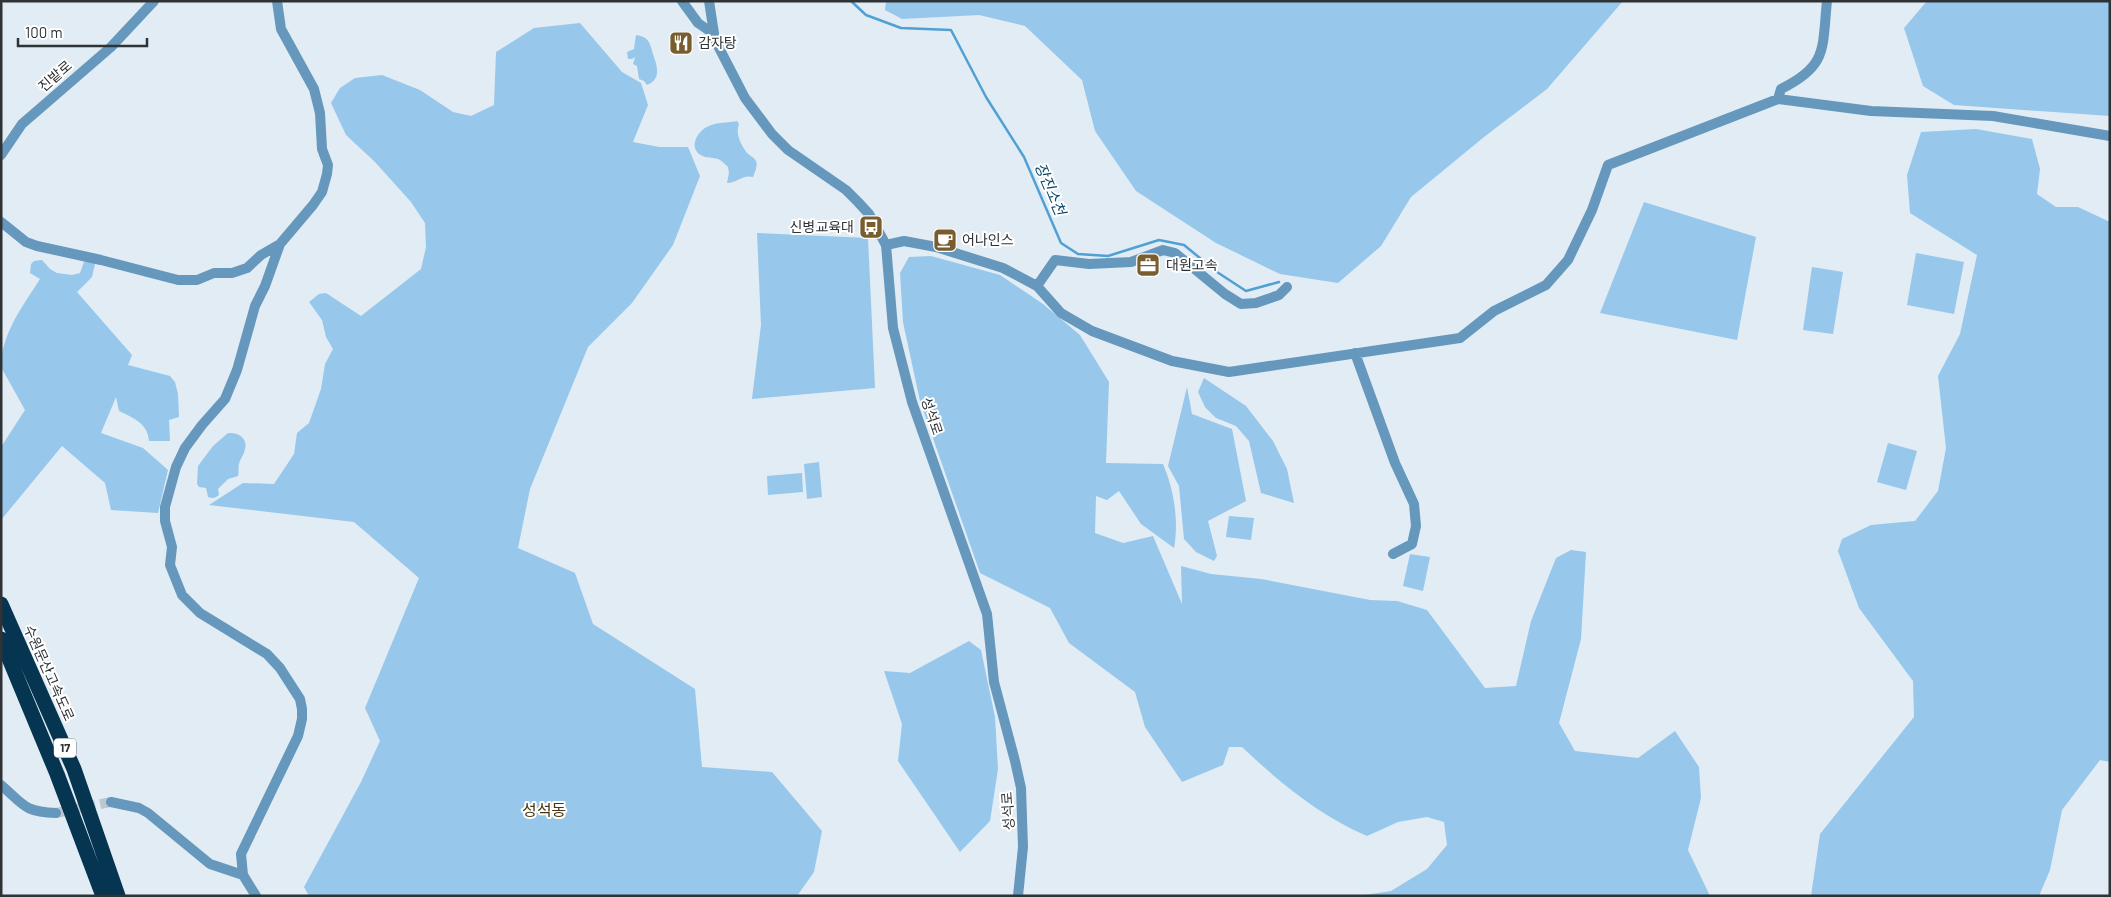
<svg xmlns="http://www.w3.org/2000/svg" width="2111" height="897" font-family="Barlow,'Noto Sans KR',sans-serif">
  <style>
    .green { fill: #97c7ea }
    .lines { fill: none; stroke-linecap: round; stroke-linejoin: round }
    .stream { stroke: #51a0d4; stroke-width: 2.5 }
    .minor-tunnel { stroke: #bdc7cf; stroke-width: 10; stroke-dasharray: 10 5; stroke-linecap: butt }
    .minor { stroke: #6598bc; stroke-width: 10 }
    .tertiary { stroke: #6598bc; stroke-width: 10 }
    .motorway { stroke: #053550; stroke-width: 15 }
    .labels { text-anchor: middle; stroke-width: 4; stroke-linejoin: round; paint-order: stroke }
    .shield { fill: #fff; stroke: #6d7072; stroke-width: 1 }
    .shield-label { font-size: 12px; font-weight: bold; fill: #2f3336 }
    .poi-label { font-size: 14px; fill: #2f3336; stroke: #fff; text-anchor: start }
    .street-label { font-size: 14px; fill: #2f3336; stroke: #fff }
    .water-label { font-size: 15px; font-style: italic; fill: #0a496c; stroke: #fff }
    .quarter-label { font-size: 16px; fill: #4a3610; stroke: #fff }
  </style>
  <rect width="100%" height="100%" fill="#e1ecf5"/>
  <path class="green" d="M886,1H1623L1547,89L1484,137L1411,197L1381,246L1338,283L1280,274L1216,243L1136,191L1095,131L1082,80L1025,26L979,15L902,19L885,10Z
    M1927,1H2110V116L1954,105L1923,86L1904,28Z
    M580,23L622,72L641,83L648,105L633,142L659,147H688L700,176L673,245L632,303L588,347L530,489L518,548L575,573L593,624L695,689L702,767L772,772L822,831L814,872L797,896H309L304,887L361,782L380,741L365,708L419,578L354,522L209,505L243,483L274,484L294,454L297,433L309,423L321,389L325,364L333,349L326,337L322,320L309,302L319,294L326,293L361,316L421,269L426,247L425,223L411,202L375,162L346,135L331,103L340,88L355,78L382,75L420,90L453,112L471,116L494,105L496,52L534,28Z
    M636,35C649,37 650,43 653,54C657,66 662,79 647,85L644,81L639,79L637,66L633,64L635,57L632,59H628L627,52L634,49Z
    M737,121L739,124C735,134 741,145 747,153C750,156 755,158 756,161C758,165 755,172 753,177C743,174 737,183 727,183L729,173L728,167C725,164 721,160 718,159C711,157 706,159 699,154C689,146 698,130 709,126C717,122 728,123 737,121Z
    M1976,129L2032,139L2040,169L2037,194L2056,207H2078L2110,222V762L2100,760L2062,810L2050,870L2039,896H1811L1820,834L1914,717L1913,681L1859,608L1838,551L1842,539L1871,525L1915,521L1938,491L1946,448L1938,376L1960,334L1977,255L1910,213L1907,175L1921,132Z
    M1644,202L1756,237L1737,340L1600,313Z
    M757,233L868,238L875,388L752,399L761,325Z
    M1916,253L1964,262L1954,314L1907,305Z
    M931,256L1000,275L1043,304L1080,335L1109,382L1106,463L1163,464C1174,490 1179,520 1174,548L1141,524L1119,491L1107,500L1096,496L1095,533L1123,543L1153,536L1182,604L1181,566L1211,574L1261,579L1370,600L1397,601L1427,610L1485,688L1516,686L1531,621L1556,558L1571,550L1586,552L1581,639L1559,723L1575,751L1638,758L1675,731L1699,767L1701,798L1688,850L1710,896H1358L1391,891L1427,869L1447,845L1444,822L1427,817L1398,822L1367,836C1320,816 1279,782 1242,747H1229L1223,765L1182,782L1145,727L1135,692L1069,643L1050,608L980,573L920,401L903,322L900,273L909,257Z
    M85,259L98,262L95,264L92,277L77,292L132,355L128,365L170,376L175,382L178,394L179,417L169,420L170,441H149C148,423 133,418 119,411L116,397L101,433L143,448L168,470L158,513L111,510L105,483L62,446L1,520V447L25,410L1,367C1,334 23,306 40,279L30,273L31,264L34,261L42,260L50,269L57,273L72,275L80,273Z
    M1812,267L1843,272L1833,334L1803,330Z
    M1204,378L1246,406L1273,441L1287,469L1294,503L1261,493L1249,441L1236,426L1216,418L1205,407L1198,392Z
    M1187,387L1192,414L1232,429L1246,501L1208,521L1217,556L1214,561L1196,552L1184,539L1179,486L1168,466Z
    M228,433C238,432 248,438 245,449C244,455 240,459 239,464C238,468 239,471 238,476L228,479L218,489L219,495C215,498 213,499 208,497L206,488L199,487L197,484L198,466L213,446Z
    M1888,443L1917,451L1906,490L1877,482Z
    M819,462L822,497L807,499L804,464Z
    M802,473L803,492L768,495L767,476Z
    M1229,516L1254,518L1251,540L1226,537Z
    M1410,554L1430,557L1423,591L1403,586Z
    M969,641L981,650L995,717L998,769L990,821L960,852L898,761L902,724L884,671L910,673Z"/>
  <g class="lines">
    <path class="stream" d="M851,1L866,15L901,28L951,30L986,97L1024,157L1061,243L1078,254L1108,256L1159,240L1184,245L1217,272L1246,291L1279,282"/>
    <path class="minor-tunnel" d="M56,813L111,802"/>
    <path class="minor" d="M682,1L698,23L714,34
      M1778,99L1781,89C1828,66 1822,49 1827,1
      M1,222L26,242L37,246L101,260L178,280H197L214,273H232L247,268L261,255L280,244L313,205L322,192L327,174L328,165L322,149L320,113L314,89L281,29L277,1
      M886,245L904,241L936,247L1003,268L1037,286L1061,313L1092,331L1172,361L1229,372L1460,338L1494,311L1546,285L1568,260L1592,210L1608,165L1778,99L1871,111L1993,116L2110,136
      M1037,286L1055,260L1089,264L1131,262L1163,250L1175,253L1225,294L1241,304L1256,303L1279,295L1287,287
      M1355,353L1395,463L1414,504L1416,526L1412,544L1393,554
      M1,785C24,805 24,812 56,813
      M111,802L139,808L148,813L210,864L243,875
      M256,896L243,875L241,854L298,736L302,719V709L300,699L280,668L267,654L200,613L182,595L170,565L172,547L165,521V507L176,467L185,448L202,425L225,399L237,370L255,306L265,286L280,244"/>
    <path class="tertiary" d="M709,1L715,40L745,98L772,134L788,150L846,190L858,202L869,214L886,245L893,328L912,402L987,614L994,682L1015,761L1021,788L1023,847L1018,896
      M1,155L22,124L111,47L154,1"/>
    <path class="motorway" d="M1,604L74,769L118,896
      M1,639L57,774L103,896"/>
  </g>
  <defs>
    <g id="restaurant-square" transform="scale(1.25)"><rect x="-9" y="-9" width="18" height="18" rx="4" fill="#785d2f" stroke="#fff"/><path d="M-5-6h1v4h1v-4h1v4h1v-4h1v5L-1.5 .5V6h-2V.5L-5-1ZM5-6V6H3V1.5H1.5Q1.5-4 5-6Z" fill="#fff"/></g>
    <g id="bus-square" transform="scale(1.25)"><rect x="-9" y="-9" width="18" height="18" rx="4" fill="#785d2f" stroke="#fff"/><path d="M-5-6H5V4H4V6H2V4H-2V6H-4V4H-5ZM-3.5-4V0h7V-4ZM-3.5 1.2v1.5H-2V1.2ZM2 1.2v1.5H3.5V1.2Z" fill="#fff"/></g>
    <g id="cafe-square" transform="scale(1.25)"><rect x="-9" y="-9" width="18" height="18" rx="4" fill="#785d2f" stroke="#fff"/><path d="M-5.5-4.5H6V0H3Q3 3.5 0 3.5H-2.5Q-5.5 3.5-5.5 0ZM3-3.2v2h1.7v-2ZM-6 4.5H4V6H-6Z" fill="#fff"/></g>
    <g id="office-square" transform="scale(1.25)"><rect x="-9" y="-9" width="18" height="18" rx="4" fill="#785d2f" stroke="#fff"/><path d="M-6-3h4V-5.5h4V-3h4V5H-6ZM-1-4.5V-3h2v-1.5ZM-6 0V1H6V0Z" fill="#fff"/></g>
  </defs>
  <g fill-rule="evenodd">
    <use href="#restaurant-square" x="681" y="43"/>
    <use href="#bus-square" x="871" y="227"/>
    <use href="#cafe-square" x="945" y="240"/>
    <use href="#office-square" x="1148" y="265"/>
  </g>
  <g class="labels">
    <rect class="shield" x="54" y="738.5" width="22" height="19" rx="4"/>
    <g class="shield-label">
      <text x="65" y="752">17</text>
    </g>
    <g class="poi-label">
      <text x="698" y="48">감자탕</text>
      <text x="854" y="232" text-anchor="end">신병교육대</text>
      <text x="962" y="245">어나인스</text>
      <text x="1166" y="270">대원고속</text>
    </g>
    <g class="street-label">
      <text transform="translate(55 76) rotate(-41)" y="5">진밭로</text>
      <text transform="translate(932 416) rotate(71)" y="5">성석로</text>
      <text transform="translate(49 673) rotate(66)" y="5">수원문산고속도로</text>
      <text transform="translate(1008 811) rotate(-94)" y="5">성석로</text>
    </g>
    <g class="water-label">
      <text transform="translate(1050 189) rotate(67)" y="5">장진소천</text>
    </g>
    <g class="quarter-label">
      <text x="544" y="816">성석동</text>
    </g>
  </g>
  <rect width="2111" height="897" fill="none" stroke="#2f3336" stroke-width="5"/>
  <path d="M18 38v8h129v-8" fill="none" stroke="#2f3336" stroke-width="2.5"/>
  <text x="25" y="38" font-size="15" fill="#2f3336" stroke="#ffffff" stroke-width="4" paint-order="stroke">100 m</text>
</svg>
